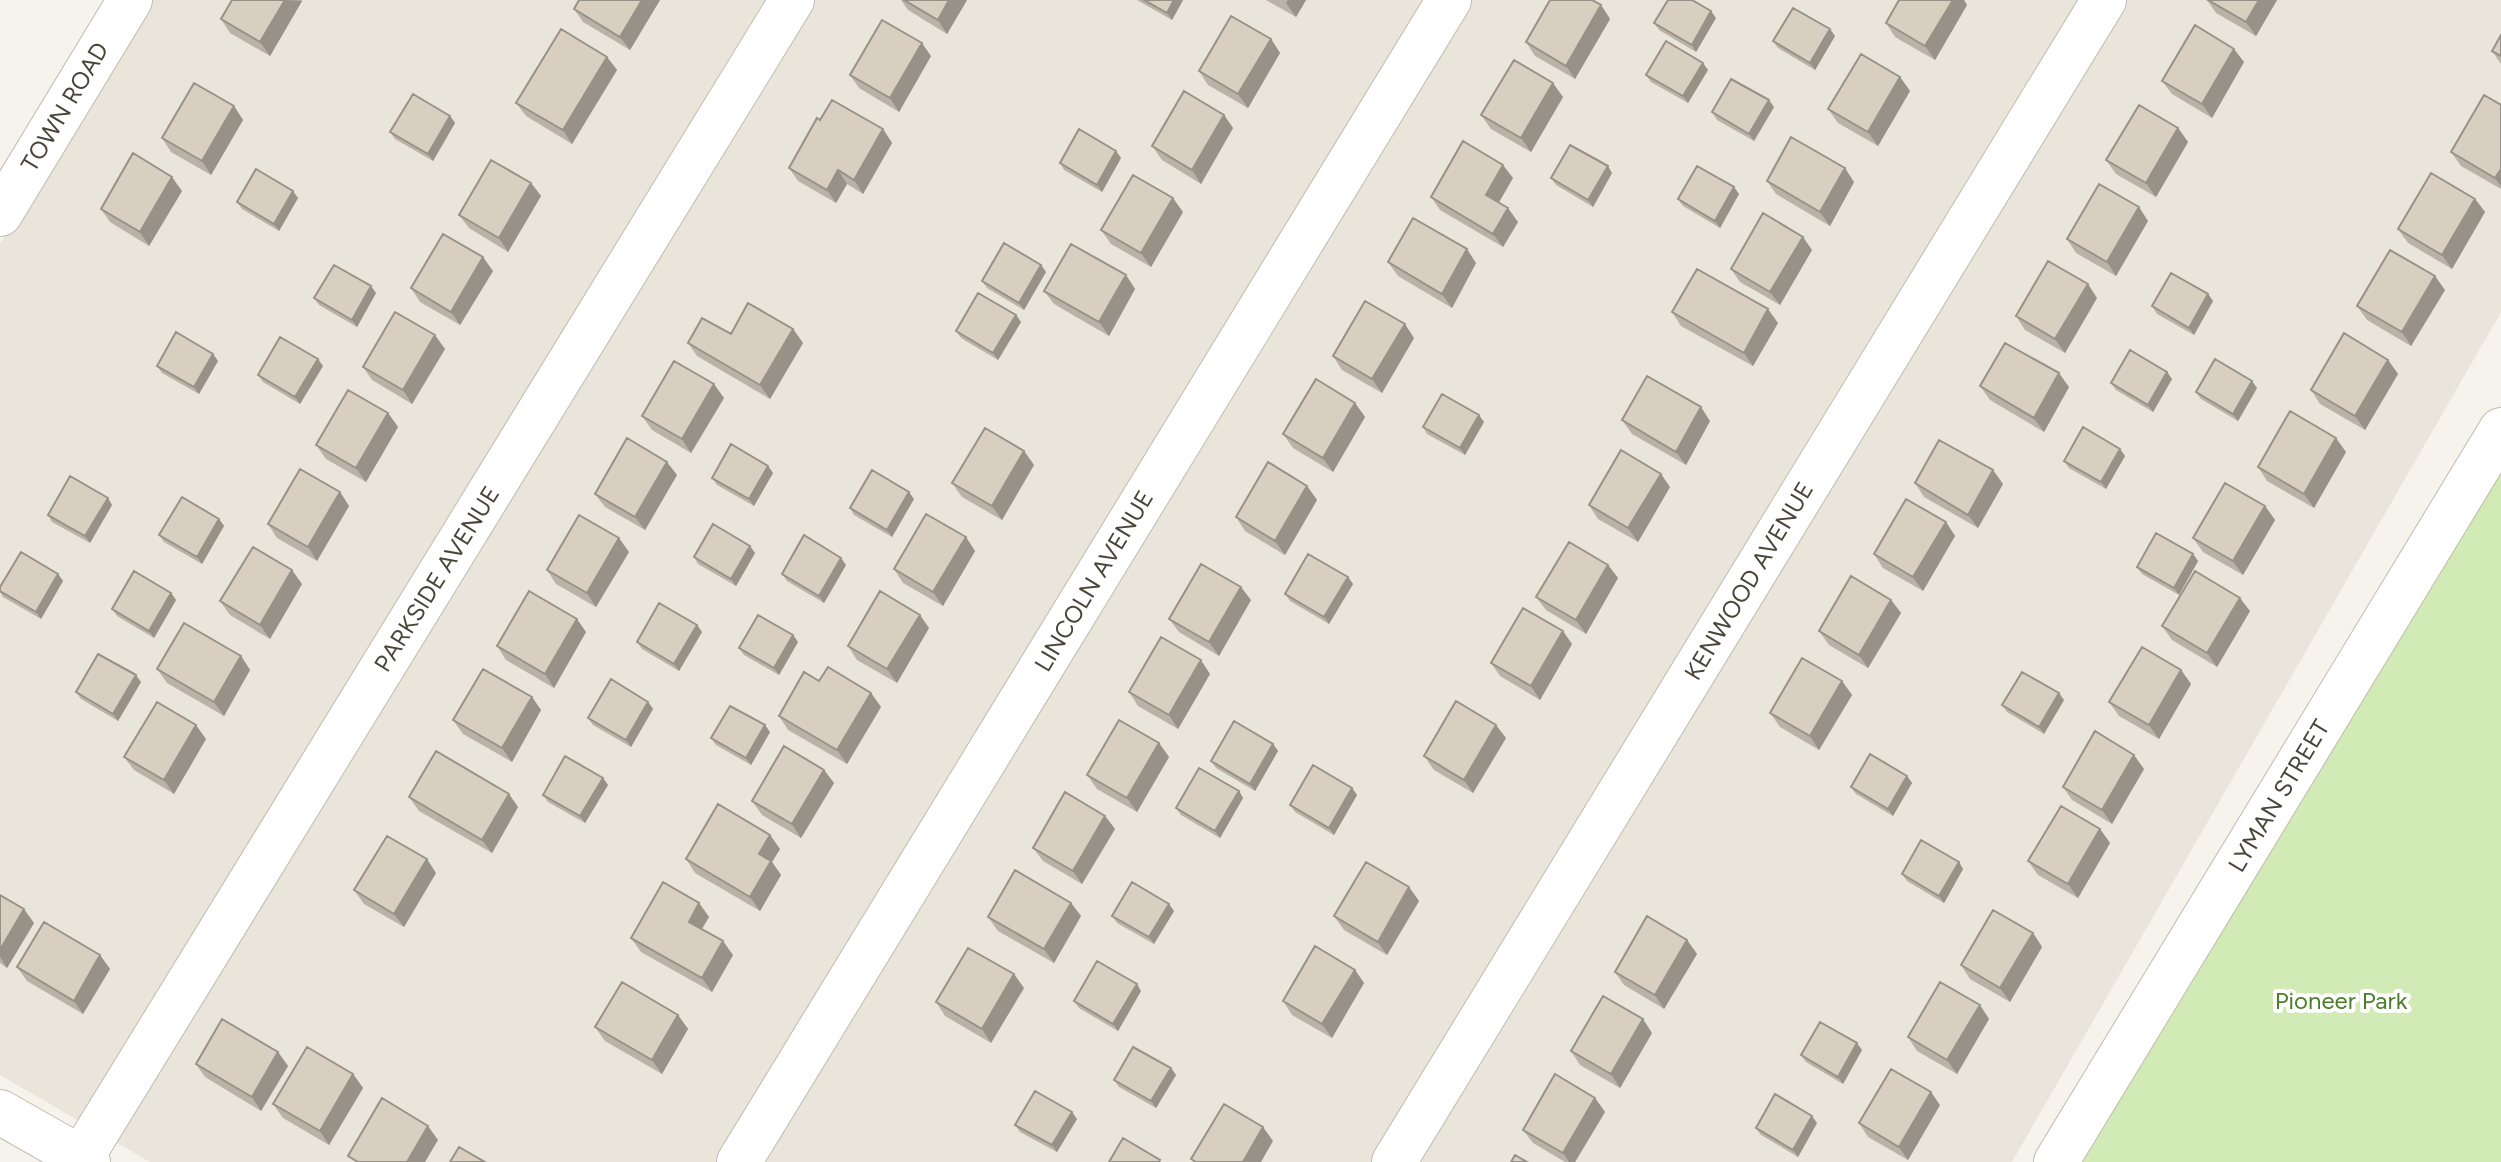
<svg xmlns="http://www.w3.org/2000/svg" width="2501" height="1162" font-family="Figtree,sans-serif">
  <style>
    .residential { fill: #eae5da }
    .green { fill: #d2eab5 }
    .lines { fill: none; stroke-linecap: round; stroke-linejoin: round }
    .minor-casing { stroke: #c2bbae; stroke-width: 46 }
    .minor { stroke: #fff; stroke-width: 44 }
    .wall { fill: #bab2a6 }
    .shaded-wall { fill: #979187 }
    .building { fill: #d8cfc1; stroke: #979187; stroke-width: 2 }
    .labels { text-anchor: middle; stroke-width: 8; stroke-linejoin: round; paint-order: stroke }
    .street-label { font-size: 24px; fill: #4b4439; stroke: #fff }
    .park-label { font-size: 24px; fill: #4a7f2a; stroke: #fff }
  </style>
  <rect width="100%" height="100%" fill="#f6f3ec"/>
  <path class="residential" d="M149,0H2501V312L2012,1162H150L0,1075V244Z"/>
  <path class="green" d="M2501,430V1162H2056Z"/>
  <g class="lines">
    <g class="minor-casing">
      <path id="minor" d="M0,214L130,0
        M0,1112L88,1162
        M81,1158L792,0
        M739,1162L1449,0
        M1394,1162L2104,0
        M2056,1162L2501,430"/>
    </g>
    <use href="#minor" class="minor"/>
  </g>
  <path class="wall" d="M232,0H302V1L270,56L230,33L221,19Z
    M660,0L630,50L583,22L574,9Z
    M901,0H967L947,34L908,10Z
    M1137,0H1183L1172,20Z
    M1266,0H1306L1296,17Z
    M1899,0H1964L1967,5L1935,60L1895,37L1886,23Z
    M2207,0H2277L2256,36L2216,13Z
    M1601,5L1610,19L1575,79L1535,56L1526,42Z
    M1716,18L1696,52L1659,30L1654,23Z
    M2501,35V64L2492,51Z
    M1835,36L1815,70L1778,48L1773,41Z
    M1271,39L1280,53L1248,108L1208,85L1199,71Z
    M931,56L899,112L859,88L850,75Z
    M607,57L617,70L572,144L526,116L516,103Z
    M2244,62L2212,118L2172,94L2162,81Z
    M1708,70L1688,103L1651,82L1646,75Z
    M1900,77L1910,91L1878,146L1838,123L1828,109Z
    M1563,97L1531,152L1491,129L1481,115Z
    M2501,105V189L2461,166L2451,152Z
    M234,106L243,120L211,175L171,152L162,138Z
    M1774,107L1754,141L1717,120L1712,112Z
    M1224,115L1233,128L1201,184L1162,160L1152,146Z
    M450,116L455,123L433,161L395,139L390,132Z
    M820,120L883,129L892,143L863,194L847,184L836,203L798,181L789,168Z
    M2178,128L2188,142L2156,197L2116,174L2106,160Z
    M1121,158L1102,192L1064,170L1060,163Z
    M1612,173L1593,207L1556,185L1551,178Z
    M1513,178L1499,202L1518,222L1503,247L1440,210L1431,197Z
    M1767,181L1854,182L1830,226L1776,194Z
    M531,183L541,196L508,252L469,228L459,215Z
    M182,191L149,246L110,222L101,209Z
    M1739,194L1720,228L1683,206L1678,199Z
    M298,198L279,231L242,209L237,202Z
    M2475,199L2485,212L2452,269L2408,243L2398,229Z
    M1183,212L1151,267L1111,244L1101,230Z
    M2148,221L2116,276L2076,253L2067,239Z
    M1812,250L1780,305L1740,282L1731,269Z
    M1388,262L1476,263L1452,308L1398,276Z
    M1041,265L1046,272L1024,310L987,288L982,281Z
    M493,271L460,325L420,302L411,288Z
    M1126,275L1135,289L1109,336L1054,304L1044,291Z
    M2445,290L2411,346L2367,320L2357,306Z
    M376,293L357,327L319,305L314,298Z
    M2208,294L2213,301L2194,335L2157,314L2152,306Z
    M2097,298L2065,353L2025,330L2016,316Z
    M1672,312L1778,323L1753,366L1681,326Z
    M1016,315L1021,322L998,360L961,338L956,331Z
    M793,329L803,343L770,399L697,356L688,343L731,334Z
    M1414,338L1382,393L1342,370L1333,356Z
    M445,349L412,404L372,380L363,367Z
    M213,354L218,361L199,394L162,373L157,366Z
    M2388,360L2398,374L2365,430L2320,404L2311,390Z
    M323,366L300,404L263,382L258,375Z
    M2167,372L2172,379L2153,412L2116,390L2111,383Z
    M1980,386L2069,387L2044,432L1990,400Z
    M2257,388L2238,421L2201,399L2196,392Z
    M724,398L691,453L652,430L642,416Z
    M1355,403L1365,417L1333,472L1293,448L1283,434Z
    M388,413L398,427L366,482L326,459L316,445Z
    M1622,420L1710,421L1686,465L1632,434Z
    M1484,422L1465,455L1427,434L1423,427Z
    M2120,449L2125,456L2106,489L2069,468L2064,461Z
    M1024,451L1034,465L1002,520L962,497L952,483Z
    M2346,452L2314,508L2267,481L2258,467Z
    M768,466L773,473L754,506L717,485L712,478Z
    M677,475L645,530L605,507L595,494Z
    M1915,483L2003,484L1978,528L1924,497Z
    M1307,486L1317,500L1285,555L1245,531L1236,517Z
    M1670,487L1638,542L1598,519L1589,505Z
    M340,492L349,506L317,561L277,538L268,524Z
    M914,499L892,537L854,515L850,508Z
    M112,505L90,543L52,522L48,515Z
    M2265,506L2275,520L2243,575L2203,552L2193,538Z
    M219,519L224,526L202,564L164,542L159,535Z
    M1946,522L1955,536L1923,591L1883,568L1874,554Z
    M975,551L943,606L903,583L894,569Z
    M629,552L596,607L556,584L547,570Z
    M755,553L736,586L698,564L694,557Z
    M2193,554L2198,561L2179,595L2142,574L2137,567Z
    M846,565L824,603L787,581L782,574Z
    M1608,565L1618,578L1586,634L1546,610L1536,597Z
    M58,574L63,581L41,619L3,597L0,592V587Z
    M1348,577L1353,584L1329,624L1290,601L1285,594Z
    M302,584L270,639L230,615L220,601Z
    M171,593L176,600L154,638L117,616L112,609Z
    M1251,600L1219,656L1179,632L1169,619Z
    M1891,600L1901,613L1868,668L1829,645L1819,631Z
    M2250,611L2217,667L2172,640L2162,626Z
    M697,625L702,632L679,671L642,649L637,642Z
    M929,628L897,683L857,660L848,646Z
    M586,632L554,688L506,660L497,646Z
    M793,635L798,642L779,675L744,655L739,648Z
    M1572,644L1540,700L1500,676L1491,663Z
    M241,656L250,670L224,716L167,683L157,669Z
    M2181,670L2191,684L2159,739L2119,716L2109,702Z
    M1210,674L1178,729L1138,706L1129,692Z
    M819,681L871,693L881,707L847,764L788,730L779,716Z
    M1842,681L1852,695L1819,750L1780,727L1770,713Z
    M141,682L118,721L81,699L76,692Z
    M532,697L541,710L512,762L463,734L453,720Z
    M2064,700L2044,734L2007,712L2002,705Z
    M648,702L653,709L631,747L593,725L588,718Z
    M770,732L751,765L716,745L711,738Z
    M1506,738L1473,793L1434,770L1424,756Z
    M206,739L174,794L134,770L124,757Z
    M1159,743L1169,757L1137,812L1097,789L1087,775Z
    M1273,744L1278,751L1255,791L1216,768L1211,761Z
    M2144,769L2112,824L2072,800L2063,787Z
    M824,770L834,783L801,838L762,815L752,801Z
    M1907,776L1912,783L1893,816L1856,794L1851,787Z
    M603,778L608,785L585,823L548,802L543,795Z
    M1352,788L1357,795L1334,835L1295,812L1290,805Z
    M1239,791L1243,798L1220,838L1181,815L1176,808Z
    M409,797L518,807L492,853L419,811Z
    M1105,816L1115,829L1082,884L1043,861L1033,848Z
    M2100,829L2110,843L2078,898L2038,875L2028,861Z
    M770,835L780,849L772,862L781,875L760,911L695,873L686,859Z
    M1963,869L1944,903L1907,881L1902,874Z
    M436,873L404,927L364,904L354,890Z
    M1409,887L1419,901L1387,955L1344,930L1334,916Z
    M0,895L34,923L7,968L0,963Z
    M699,903L709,917L702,929L733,955L712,992L641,952L631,938Z
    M1071,903L1081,916L1054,963L998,931L988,917Z
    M1174,911L1154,944L1117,923L1112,916Z
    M2033,933L2042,947L2010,1002L1970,979L1961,965Z
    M1687,940L1697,954L1664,1009L1624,985L1615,972Z
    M100,955L110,969L83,1014L27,981L17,967Z
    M1355,970L1364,983L1332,1038L1292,1015L1283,1001Z
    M1024,988L991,1043L945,1016L936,1002Z
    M1141,991L1118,1031L1079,1008L1074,1001Z
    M678,1015L688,1029L662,1074L605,1041L595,1027Z
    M1989,1019L1957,1074L1917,1051L1908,1037Z
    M1652,1033L1620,1088L1580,1065L1571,1051Z
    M1862,1050L1843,1084L1806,1062L1801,1055Z
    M278,1052L288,1066L261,1111L205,1077L196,1064Z
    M1171,1068L1176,1075L1156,1108L1119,1087L1114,1080Z
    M353,1074L363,1088L329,1145L283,1118L273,1104Z
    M1595,1098L1605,1112L1575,1162H1565L1533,1143L1523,1130Z
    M1940,1105L1908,1160L1868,1137L1859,1123Z
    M1077,1119L1057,1152L1020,1132L1015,1125Z
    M1817,1123L1798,1157L1761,1135L1756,1128Z"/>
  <path class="shaded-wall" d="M285,0L302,1L270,56L260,42Z
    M642,0H660L630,50L620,37Z
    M949,0H967L947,34L938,20Z
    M1174,0H1183L1172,20L1167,13Z
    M1288,0H1306L1296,17L1286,3Z
    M1953,0H1964L1967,5L1935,60L1925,46Z
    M2259,0H2277L2256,36L2246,22Z
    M1601,5L1610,19L1575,79L1566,66Z
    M1711,11L1716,18L1696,52L1692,45Z
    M1830,29L1835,36L1815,70L1810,63Z
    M1271,39L1280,53L1248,108L1238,94Z
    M922,43L931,56L899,112L890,98Z
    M2234,49L2244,62L2212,118L2202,104Z
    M607,57L617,70L572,144L563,130Z
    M1703,63L1708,70L1688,103L1683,96Z
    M1900,77L1910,91L1878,146L1868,132Z
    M1553,83L1563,97L1531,152L1521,138Z
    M1769,100L1774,107L1754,141L1749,134Z
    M234,106L243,120L211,175L202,161Z
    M1224,115L1233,128L1201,184L1192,170Z
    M450,116L455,123L433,161L428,154Z
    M2178,128L2188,142L2156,197L2146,183Z
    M883,129L892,143L863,194L854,180Z
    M1116,151L1121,158L1102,192L1097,185Z
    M1503,165L1513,178L1495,209L1486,195Z
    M1608,166L1612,173L1593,207L1588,200Z
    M1845,168L1854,182L1830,226L1820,212Z
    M2501,169V186L2495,178Z
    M838,170L847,184L836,203L827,190Z
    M172,177L182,191L149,246L140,232Z
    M531,183L541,196L508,252L499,238Z
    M1734,187L1739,194L1720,228L1715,221Z
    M293,191L298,198L279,231L274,224Z
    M1173,198L1183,212L1151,267L1141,253Z
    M2475,199L2485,212L2452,269L2442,255Z
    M2139,207L2148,221L2116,276L2107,262Z
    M1508,208L1518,222L1503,247L1493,234Z
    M1803,237L1812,250L1780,305L1770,292Z
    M1467,249L1476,263L1452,308L1442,294Z
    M483,257L493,271L460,325L451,312Z
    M1041,265L1046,272L1024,310L1019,303Z
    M1126,275L1135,289L1109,336L1099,322Z
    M2435,276L2445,290L2411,346L2402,332Z
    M2088,284L2097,298L2065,353L2055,339Z
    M371,286L376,293L357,327L352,320Z
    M2208,294L2213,301L2194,335L2189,328Z
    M1768,309L1778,323L1753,366L1744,353Z
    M1016,315L1021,322L998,360L993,353Z
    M1405,324L1414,338L1382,393L1372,379Z
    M793,329L803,343L770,399L760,385Z
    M435,335L445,349L412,404L403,390Z
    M213,354L218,361L199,394L194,387Z
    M318,359L323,366L300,404L295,397Z
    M2388,360L2398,374L2365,430L2355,416Z
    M2167,372L2172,379L2153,412L2148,405Z
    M2059,373L2069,387L2044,432L2034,418Z
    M2252,381L2257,388L2238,421L2233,414Z
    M714,384L724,398L691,453L682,439Z
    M1355,403L1365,417L1333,472L1323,458Z
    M1701,407L1710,421L1686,465L1676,452Z
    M388,413L398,427L366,482L356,468Z
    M1479,415L1484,422L1465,455L1460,448Z
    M2336,438L2346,452L2314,508L2304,494Z
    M2120,449L2125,456L2106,489L2101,482Z
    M1024,451L1034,465L1002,520L992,506Z
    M667,462L677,475L645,530L635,517Z
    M768,466L773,473L754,506L749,499Z
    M1993,470L2003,484L1978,528L1968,515Z
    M1661,474L1670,487L1638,542L1628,528Z
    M1307,486L1317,500L1285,555L1275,541Z
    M340,492L349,506L317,561L308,547Z
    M909,492L914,499L892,537L887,530Z
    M108,498L112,505L90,543L85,536Z
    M2265,506L2275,520L2243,575L2233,561Z
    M219,519L224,526L202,564L197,557Z
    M1946,522L1955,536L1923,591L1913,577Z
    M966,537L975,551L943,606L933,592Z
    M619,538L629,552L596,607L587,593Z
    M750,546L755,553L736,586L731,579Z
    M2193,554L2198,561L2179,595L2174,588Z
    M841,558L846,565L824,603L819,596Z
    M1608,565L1618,578L1586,634L1576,620Z
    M292,570L302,584L270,639L260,625Z
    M58,574L63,581L41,619L36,612Z
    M1348,577L1353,584L1329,624L1324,617Z
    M1241,587L1251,600L1219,656L1209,642Z
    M171,593L176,600L154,638L149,631Z
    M2240,598L2250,611L2217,667L2207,653Z
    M1891,600L1901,613L1868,668L1859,655Z
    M920,615L929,628L897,683L887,669Z
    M577,619L586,632L554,688L545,674Z
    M697,625L702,632L679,671L674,664Z
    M1563,631L1572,644L1540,700L1531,686Z
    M793,635L798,642L779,675L774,668Z
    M241,656L250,670L224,716L214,702Z
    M1201,660L1210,674L1178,729L1169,715Z
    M2181,670L2191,684L2159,739L2149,725Z
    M136,675L141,682L118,721L113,714Z
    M1842,681L1852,695L1819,750L1810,736Z
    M871,693L881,707L847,764L837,750Z
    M2059,693L2064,700L2044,734L2039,727Z
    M532,697L541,710L512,762L502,748Z
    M648,702L653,709L631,747L626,740Z
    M196,725L206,739L174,794L164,780Z
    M765,725L770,732L751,765L746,758Z
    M1496,725L1506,738L1473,793L1464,780Z
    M1159,743L1169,757L1137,812L1127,798Z
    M1273,744L1278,751L1255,791L1250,784Z
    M2134,755L2144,769L2112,824L2102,810Z
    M824,770L834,783L801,838L792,824Z
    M1907,776L1912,783L1893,816L1888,809Z
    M603,778L608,785L585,823L580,816Z
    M1352,788L1357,795L1334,835L1329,828Z
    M1239,791L1243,798L1220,838L1215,831Z
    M509,794L518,807L492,853L482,840Z
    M1105,816L1115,829L1082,884L1073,871Z
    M2100,829L2110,843L2078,898L2068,884Z
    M770,835L780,849L772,862L781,875L760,911L750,897L759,854Z
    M427,859L436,873L404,927L394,914Z
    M1959,862L1963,869L1944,903L1939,896Z
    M1409,887L1419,901L1387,955L1378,942Z
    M699,903L709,917L698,935L689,922Z
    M1071,903L1081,916L1054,963L1044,949Z
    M1169,904L1174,911L1154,944L1149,937Z
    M24,909L34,923L7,968L0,957V950Z
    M2033,933L2042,947L2010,1002L2000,988Z
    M1687,940L1697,954L1664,1009L1655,995Z
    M723,941L733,955L712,992L702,978Z
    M100,955L110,969L83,1014L74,1001Z
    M1355,970L1364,983L1332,1038L1322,1024Z
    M1014,974L1024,988L991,1043L982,1029Z
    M1137,984L1141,991L1118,1031L1113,1024Z
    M1980,1005L1989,1019L1957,1074L1947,1060Z
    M678,1015L688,1029L662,1074L652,1060Z
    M1643,1019L1652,1033L1620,1088L1611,1074Z
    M1857,1043L1862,1050L1843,1084L1838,1077Z
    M278,1052L288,1066L261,1111L252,1097Z
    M1171,1068L1176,1075L1156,1108L1151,1101Z
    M353,1074L363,1088L329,1145L320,1131Z
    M1931,1092L1940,1105L1908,1160L1899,1147Z
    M1595,1098L1605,1112L1575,1162H1569L1563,1153Z
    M1072,1112L1077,1119L1057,1152L1052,1145Z
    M1812,1116L1817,1123L1798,1157L1793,1150Z
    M428,1126L438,1140L425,1162H407Z
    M1263,1127L1273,1141L1261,1162H1243Z"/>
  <path class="building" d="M232,0H285L260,42L221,19Z
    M579,0H642L620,37L574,9Z
    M904,0H949L938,20Z
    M1144,0H1174L1167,13Z
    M1550,0H1592L1601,5L1566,66L1526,42Z
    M1668,0H1692L1711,11L1692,45L1654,23Z
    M1899,0H1953L1925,46L1886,23Z
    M2208,0H2259L2246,22Z
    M1793,8L1830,29L1810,63L1773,41Z
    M1231,16L1271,39L1238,94L1199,71Z
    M882,20L922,43L890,98L850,75Z
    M2195,25L2234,49L2202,104L2162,81Z
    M561,29L607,57L563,130L516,103Z
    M2501,35V56L2492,51Z
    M1666,41L1703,63L1683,96L1646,75Z
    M1861,54L1900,77L1868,132L1828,109Z
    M1514,60L1553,83L1521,138L1481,115Z
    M1731,79L1769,100L1749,134L1712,112Z
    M194,83L234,106L202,161L162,138Z
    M1184,91L1224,115L1192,170L1152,146Z
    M413,94L450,116L428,154L390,132Z
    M2484,95L2501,105V169L2495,178L2451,152Z
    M832,100L883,129L854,180L838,170L827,190L789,168L817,118L820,120Z
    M2139,105L2178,128L2146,183L2106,160Z
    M1079,129L1116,151L1097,185L1060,163Z
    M1791,137L1845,168L1820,212L1767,181Z
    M1463,141L1503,165L1486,195L1508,208L1493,234L1431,197Z
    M1570,145L1608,166L1588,200L1551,178Z
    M133,153L172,177L140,232L101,209Z
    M491,160L531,183L499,238L459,215Z
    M1697,166L1734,187L1715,221L1678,199Z
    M256,169L293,191L274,224L237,202Z
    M2431,173L2475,199L2442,255L2398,229Z
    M1133,175L1173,198L1141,253L1101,230Z
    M2099,184L2139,207L2107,262L2067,239Z
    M1763,213L1803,237L1770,292L1731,269Z
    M1413,218L1467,249L1442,294L1388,262Z
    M443,234L483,257L451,312L411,288Z
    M1004,243L1041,265L1019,303L982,281Z
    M1071,244L1126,275L1099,322L1044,291Z
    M2390,250L2435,276L2402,332L2357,306Z
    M2048,261L2088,284L2055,339L2016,316Z
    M334,265L371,286L352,320L314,298Z
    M1697,269L1768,309L1744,353L1672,312Z
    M2171,273L2208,294L2189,328L2152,306Z
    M978,293L1016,315L993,353L956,331Z
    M1365,301L1405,324L1372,379L1333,356Z
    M748,303L793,329L760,385L688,343L702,318L731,334Z
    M395,312L435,335L403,390L363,367Z
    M176,332L213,354L194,387L157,366Z
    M2344,333L2388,360L2355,416L2311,390Z
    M280,337L318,359L295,397L258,375Z
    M2005,343L2059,373L2034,418L1980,386Z
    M2130,350L2167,372L2148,405L2111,383Z
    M2215,359L2252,381L2233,414L2196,392Z
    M674,361L714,384L682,439L642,416Z
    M1647,376L1701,407L1676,452L1622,420Z
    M1316,379L1355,403L1323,458L1283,434Z
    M348,390L388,413L356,468L316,445Z
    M1442,394L1479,415L1460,448L1423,427Z
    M2290,411L2336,438L2304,494L2258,467Z
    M2083,427L2120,449L2101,482L2064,461Z
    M985,428L1024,451L992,506L952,483Z
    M627,438L667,462L635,517L595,494Z
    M1939,440L1993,470L1968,515L1915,483Z
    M731,444L768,466L749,499L712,478Z
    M1621,450L1661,474L1628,528L1589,505Z
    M1268,462L1307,486L1275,541L1236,517Z
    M300,469L340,492L308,547L268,524Z
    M872,470L909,492L887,530L850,508Z
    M70,476L108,498L85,536L48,515Z
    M2225,483L2265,506L2233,561L2193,538Z
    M182,497L219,519L197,557L159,535Z
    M1906,499L1946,522L1913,577L1874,554Z
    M926,514L966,537L933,592L894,569Z
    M579,515L619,538L587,593L547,570Z
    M713,524L750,546L731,579L694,557Z
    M2156,533L2193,554L2174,588L2137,567Z
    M804,535L841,558L819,596L782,574Z
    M1569,542L1608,565L1576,620L1536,597Z
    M253,547L292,570L260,625L220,601Z
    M21,552L58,574L36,612L0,591V587Z
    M1308,554L1348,577L1324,617L1285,594Z
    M1201,564L1241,587L1209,642L1169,619Z
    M134,571L171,593L149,631L112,609Z
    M2195,571L2240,598L2207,653L2162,626Z
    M1851,576L1891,600L1859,655L1819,631Z
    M529,591L577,619L545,674L497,646Z
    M880,591L920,615L887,669L848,646Z
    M659,603L697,625L674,664L637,642Z
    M1523,608L1563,631L1531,686L1491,663Z
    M758,615L793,635L774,668L739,648Z
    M184,623L241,656L214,702L157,669Z
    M1161,637L1201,660L1169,715L1129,692Z
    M2142,647L2181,670L2149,725L2109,702Z
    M98,654L136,675L113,714L76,692Z
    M1802,658L1842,681L1810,736L1770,713Z
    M828,667L871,693L837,750L779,716L804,672L819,681Z
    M483,669L532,697L502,748L453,720Z
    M2022,672L2059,693L2039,727L2002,705Z
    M611,679L648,702L626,740L588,718Z
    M1456,701L1496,725L1464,780L1424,756Z
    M157,702L196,725L164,780L124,757Z
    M730,706L765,725L746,758L711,738Z
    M1119,720L1159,743L1127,798L1087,775Z
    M1234,721L1273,744L1250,784L1211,761Z
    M2095,731L2134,755L2102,810L2063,787Z
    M784,746L824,770L792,824L752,801Z
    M436,751L509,794L482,840L409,797Z
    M1870,754L1907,776L1888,809L1851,787Z
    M565,756L603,778L580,816L543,795Z
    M1313,765L1352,788L1329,828L1290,805Z
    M1199,768L1239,791L1215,831L1176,808Z
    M1065,792L1105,816L1073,871L1033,848Z
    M718,804L770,835L759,854L771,861L750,897L686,859Z
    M2061,806L2100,829L2068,884L2028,861Z
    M387,836L427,859L394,914L354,890Z
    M1921,840L1959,862L1939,896L1902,874Z
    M1366,862L1409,887L1378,942L1334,916Z
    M1015,870L1071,903L1044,949L988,917Z
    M663,882L699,903L689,922L723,941L702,978L631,938Z
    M1132,882L1169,904L1149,937L1112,916Z
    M0,895L24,909L0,950Z
    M1993,910L2033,933L2000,988L1961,965Z
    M1647,916L1687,940L1655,995L1615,972Z
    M44,922L100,955L74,1001L17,967Z
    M1315,946L1355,970L1322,1024L1283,1001Z
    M968,948L1014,974L982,1029L936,1002Z
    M1097,961L1137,984L1113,1024L1074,1001Z
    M622,982L678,1015L652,1060L595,1027Z
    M1940,982L1980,1005L1947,1060L1908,1037Z
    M1603,996L1643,1019L1611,1074L1571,1051Z
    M222,1019L278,1052L252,1097L196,1064Z
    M1820,1022L1857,1043L1838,1077L1801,1055Z
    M307,1047L353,1074L320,1131L273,1104Z
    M1133,1047L1171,1068L1151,1101L1114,1080Z
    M1891,1069L1931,1092L1899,1147L1859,1123Z
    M1555,1074L1595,1098L1563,1153L1523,1130Z
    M1035,1091L1072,1112L1052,1145L1015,1125Z
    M1775,1094L1812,1116L1793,1150L1756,1128Z
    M382,1098L428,1126L407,1162H358L348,1156Z
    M1224,1104L1263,1127L1243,1162H1196L1191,1159Z
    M1123,1138L1160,1160L1159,1162H1109Z
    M459,1147L485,1162H450Z
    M1515,1155L1527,1162H1511Z"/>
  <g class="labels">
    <g class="street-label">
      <text transform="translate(65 107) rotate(-59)" y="8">TOWN ROAD</text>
      <text transform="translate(437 579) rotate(-58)" y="8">PARKSIDE AVENUE</text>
      <text transform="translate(1094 581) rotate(-59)" y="8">LINCOLN AVENUE</text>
      <text transform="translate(1749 581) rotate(-59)" y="8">KENWOOD AVENUE</text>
      <text transform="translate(2279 796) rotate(-59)" y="8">LYMAN STREET</text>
    </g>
    <g class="park-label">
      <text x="2341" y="1009">Pioneer Park</text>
    </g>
  </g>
</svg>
